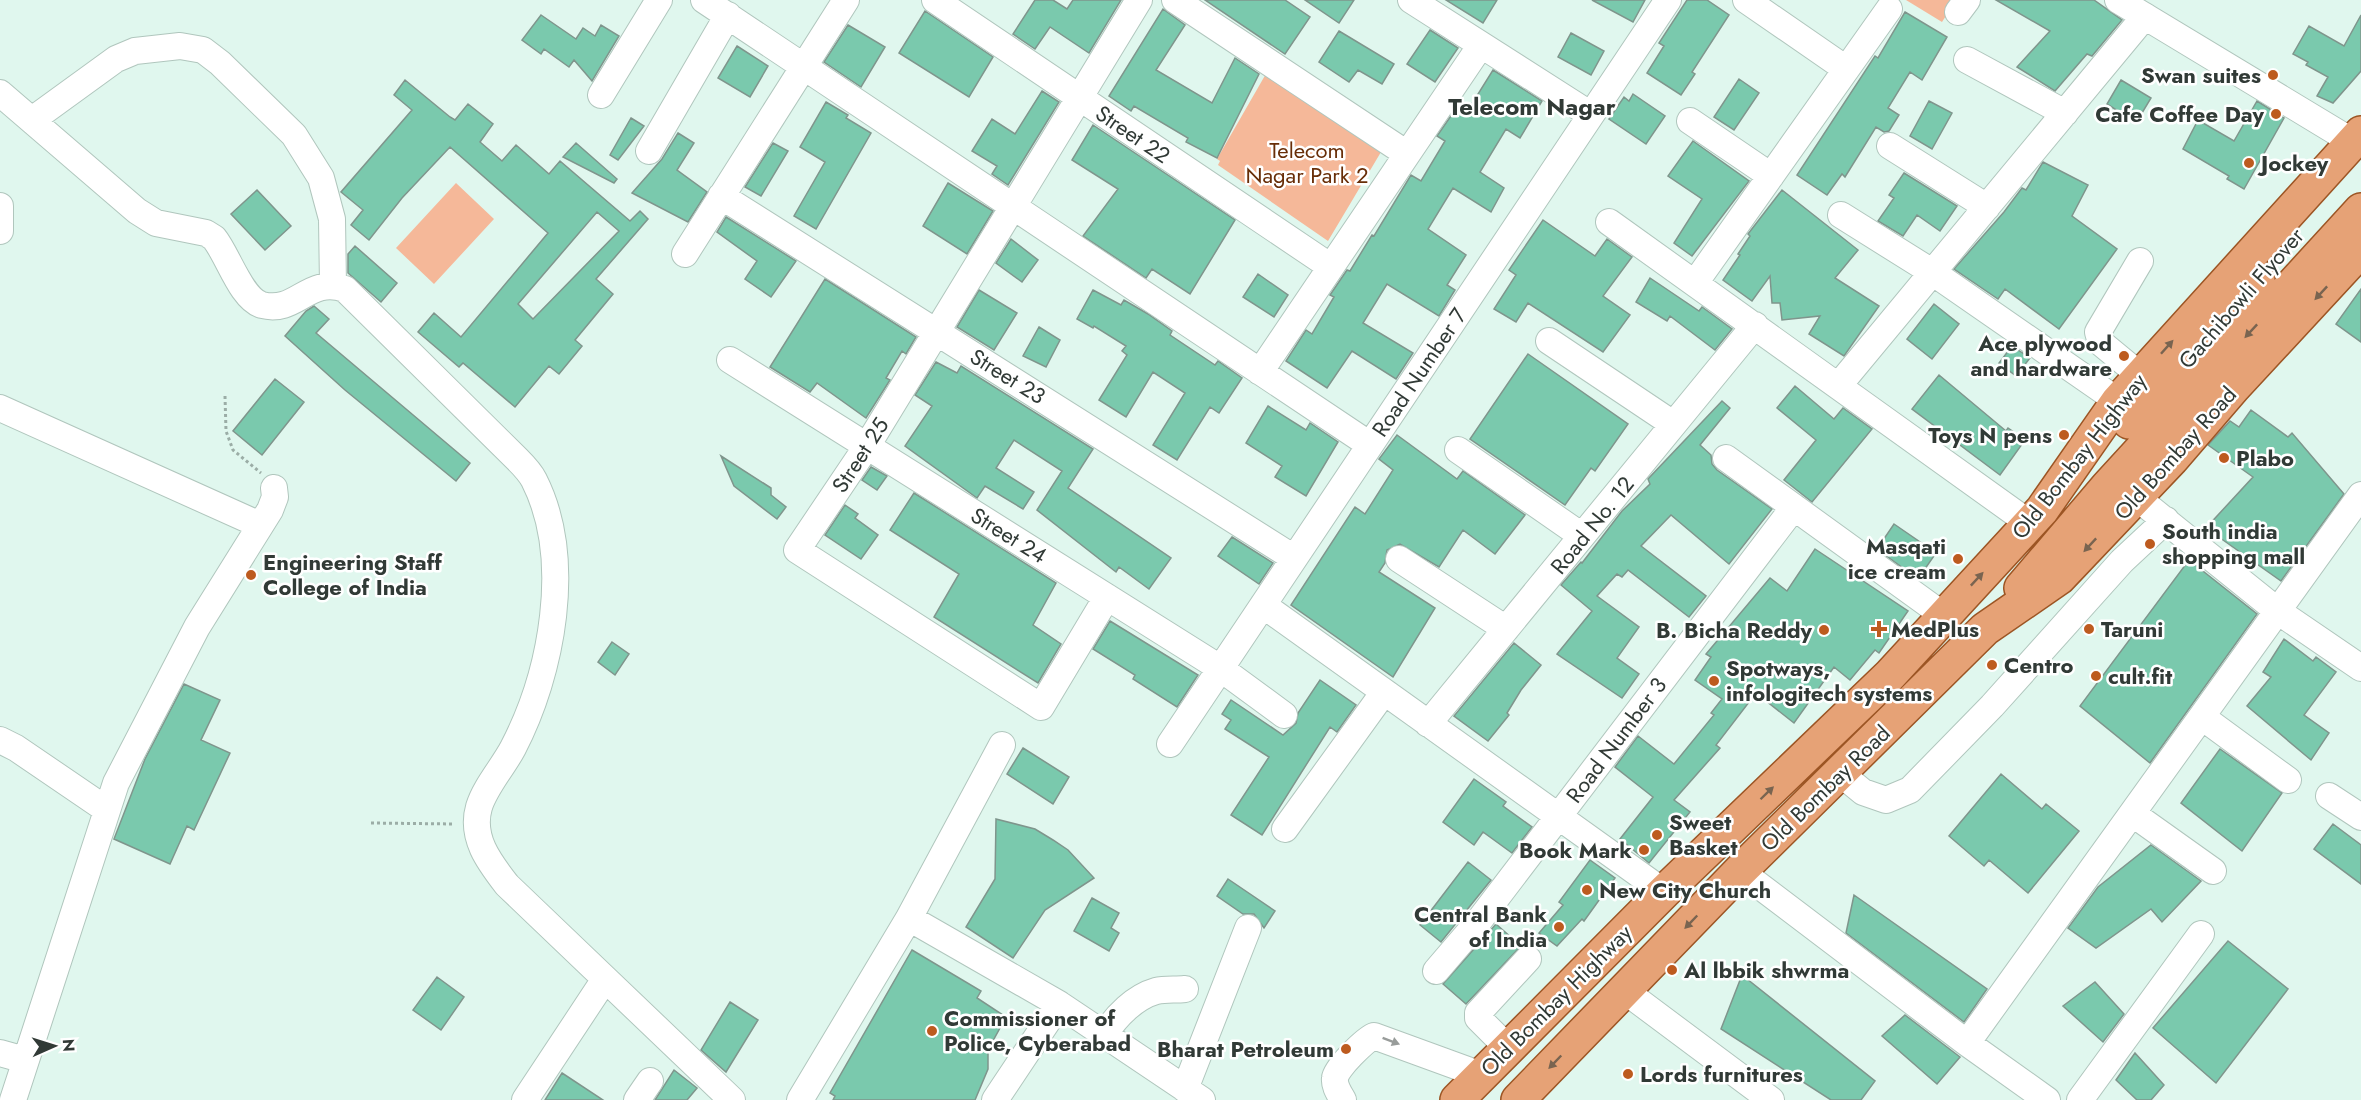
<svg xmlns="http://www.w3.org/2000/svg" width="2361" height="1100" font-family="Jost,sans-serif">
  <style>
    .green { fill: #f5b899 }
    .building { fill: #7ac9ad; stroke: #7f958c; stroke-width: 1.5; fill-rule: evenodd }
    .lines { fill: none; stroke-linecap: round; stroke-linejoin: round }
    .minor-casing { stroke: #b0c6bd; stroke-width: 28 }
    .major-casing { stroke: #9c5524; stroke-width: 36 }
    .path { stroke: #9bada6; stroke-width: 3; stroke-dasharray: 3 3; stroke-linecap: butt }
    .minor { stroke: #fff; stroke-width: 26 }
    .major { stroke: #e6a276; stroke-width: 33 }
    .oneway { fill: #796450 }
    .oneway2 { fill: #989c9a }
    .poi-dot { fill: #bd5b1f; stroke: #fff; stroke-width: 2 }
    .labels { text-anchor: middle; stroke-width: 5; stroke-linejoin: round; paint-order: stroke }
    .poi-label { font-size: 22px; font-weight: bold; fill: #313a36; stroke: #fff; text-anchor: start }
    .street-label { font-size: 22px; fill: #313a36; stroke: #fff }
    .park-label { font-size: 22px; fill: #682e08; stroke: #fff }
    .neighbourhood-label { font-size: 24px; font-weight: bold; fill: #313a36; stroke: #fff }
  </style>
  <rect width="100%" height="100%" fill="#e0f7ee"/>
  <path class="green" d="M1906,0H1956L1942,22Z
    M1267,72L1381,152L1328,241L1218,165L1220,161L1217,159Z
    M456,183L494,219L434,284L396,248Z"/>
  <path class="building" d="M1035,0H1053L1067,9L1073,0H1121L1089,53L1050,27L1035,49L1013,34Z
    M1205,0H1285L1310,17L1285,54Z
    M1305,0H1354L1339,23Z
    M1446,0H1497L1483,23Z
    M1592,0H1645L1633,22Z
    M1687,0H1707L1729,15L1692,72L1695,74L1681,95L1647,73L1664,46L1659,43Z
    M1996,0H2094L2122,20L2092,56L2087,54L2055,91L2017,67L2050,31Z
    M1163,9L1185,25L1156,70L1212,103L1235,58L1259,74L1217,158L1186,142L1188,138L1134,106L1131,111L1109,96Z
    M925,11L993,57L969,97L899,53Z
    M1905,12L1947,37L1922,80L1910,72L1888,108L1899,115L1889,131L1884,132L1876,127L1845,177L1842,174L1827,195L1797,175L1875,56L1878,58Z
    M541,15L576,39L583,28L595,36L601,25L619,36L592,81L574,60L569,67L544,49L541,54L522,40Z
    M2361,15V71L2333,103L2317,96L2328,77L2306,65L2308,62L2293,54L2309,26L2344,46Z
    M848,25L885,47L861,87L824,62Z
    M1430,30L1458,48L1435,82L1407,64Z
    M1339,31L1394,64L1382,84L1358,70L1349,82L1319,62Z
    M1571,33L1604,51L1591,75L1558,57Z
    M737,46L768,66L750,97L718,78Z
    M1493,70L1542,101L1520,138L1506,129L1480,172L1504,188L1491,212L1453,188L1428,229L1466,255L1447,285L1455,290L1439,316L1387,284L1363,323L1413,353L1396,379L1352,351L1327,388L1286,361L1306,330L1312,334L1334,297L1330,295L1347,270L1350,271L1372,235L1374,236L1411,175L1421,181L1445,141L1437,136L1455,110L1465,115Z
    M1739,79L1759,93L1734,130L1714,117Z
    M405,80L450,117L455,120L468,104L493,124L480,142L502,161L516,145L549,174L560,161L630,221L640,211L648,219L596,279L613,294L575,340L582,346L559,374L549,366L515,407L463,363L459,367L418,332L434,313L461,337L548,233L450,147L402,198L369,240L351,225L363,210L341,192L412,110L394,95ZM597,212L619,231L533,319L518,304Z
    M2121,80L2151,98L2136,123L2107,104Z
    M1042,91L1059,102L1008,185L992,174L997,166L972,151L992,119L1015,134Z
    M1633,94L1665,116L1646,144L1609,119L1624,97L1629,101Z
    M1929,101L1952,113L1932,149L1910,136Z
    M2257,101L2284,118L2244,189L2227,179L2229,176L2183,149L2198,120L2234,141Z
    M826,102L848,115L846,118L871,133L816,229L794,216L825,162L800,147Z
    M631,118L644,126L618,160L610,155Z
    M1093,125L1235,220L1190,294L1152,269L1146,278L1083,236L1118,189L1072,160Z
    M678,133L694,143L677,170L707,192L688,222L632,193L662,159Z
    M1693,141L1749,181L1692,256L1674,243L1702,199L1668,176Z
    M576,143L617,179L614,183L563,157Z
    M773,143L788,151L761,196L745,187Z
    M2043,162L2088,185L2072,216L2117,249L2059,329L2005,289L1998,299L1954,269L2004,212L2022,188L2026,190Z
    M1904,173L1957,206L1940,231L1917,215L1903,236L1878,221L1894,198L1889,195Z
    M948,183L993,211L967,254L923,226Z
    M257,190L291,226L265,250L231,214Z
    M1782,190L1858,250L1835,278L1879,306L1844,356L1809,334L1820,316L1782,320L1780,303H1772L1770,276L1752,301L1723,280L1740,255L1738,254L1750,236L1748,234Z
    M726,217L796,261L771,297L745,279L757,261L717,232Z
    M1543,220L1595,256L1607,239L1632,257L1603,296L1630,315L1603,352L1528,303L1516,322L1494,309L1516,275L1509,270Z
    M1011,239L1038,260L1022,282L996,263Z
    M355,246L397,283L381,302L348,273V254Z
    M1258,274L1288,295L1274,317L1243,297Z
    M1650,278L1699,311L1702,307L1732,329L1715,350L1670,316L1667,321L1636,302Z
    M825,279L916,337L906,354L902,351L886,378L890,380L866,418L817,383L810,392L770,367Z
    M2361,289V342L2336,324Z
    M979,290L1017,313L994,350L957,327Z
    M1093,290L1121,305L1124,300L1148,314L1172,331L1170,335L1215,365L1218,361L1242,378L1219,413L1210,407L1177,460L1153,445L1185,393L1153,372L1126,417L1099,400L1127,355L1122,351L1126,346L1094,326L1093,328L1077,319Z
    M1934,304L1959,324L1932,359L1907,339Z
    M314,306L329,319L316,333L470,463L456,481L345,390L285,336L306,311Z
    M1039,327L1060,340L1046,367L1023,356Z
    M2012,346L2030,358L2016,376L1999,363Z
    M1528,354L1628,424L1595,471L1591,468L1565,505L1470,439Z
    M936,362L957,373L961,366L1093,449L1068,488L1171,558L1149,589L1119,567L1116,572L1037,510L1062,471L1014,440L996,468L1034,492L1023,509L985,486L977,498L905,446L932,406L915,395Z
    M1939,375L2006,431L2008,428L2025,440L2000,475L1912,409Z
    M275,379L304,402L262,455L233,431Z
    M1795,386L1834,419L1843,408L1872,429L1812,502L1784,480L1816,440L1777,408Z
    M1722,401L1730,408L1700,445L1711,455L1712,464L1717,470L1772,509L1729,564L1671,515L1641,546L1706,596L1689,617L1628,570L1622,577L1617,574L1597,596L1639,627L1617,658L1639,674L1622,698L1557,654L1592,611L1561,585L1581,562L1582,563L1622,511L1650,484L1648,479Z
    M1268,406L1306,430L1310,423L1338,442L1306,496L1275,477L1282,466L1246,443Z
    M2251,410L2288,437L2292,433L2344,494L2281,581L2206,528L2253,477L2208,445L2230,421L2239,427Z
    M1397,435L1457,479L1463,471L1525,515L1495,554L1463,530L1439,567L1400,544L1387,550L1385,563L1379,572L1435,608L1393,677L1291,605L1355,507L1365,514L1393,470L1379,459Z
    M721,456L771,488V495L786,507L777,519L734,486Z
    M871,467L887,476L877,490L862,480Z
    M914,493L1056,583L1033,625L1061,644L1038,683L934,617L959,574L890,530Z
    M845,505L858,514L855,518L878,535L861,559L825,535Z
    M1894,524L1936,553L1918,579L1877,549Z
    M1232,537L1273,563L1259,584L1218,556Z
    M1815,549L1908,611L1879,653L1875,650L1850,680L1834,667L1794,723L1756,693L1716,745L1720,748L1674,800L1690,812L1649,863L1620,839L1653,797L1615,767L1638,736L1674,764L1714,715L1711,713L1722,699L1695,680L1711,657L1706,654L1770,578L1787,591Z
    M2189,560L2257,614L2150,763L2080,706Z
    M1110,621L1198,675L1177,707L1133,679L1135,675L1093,649Z
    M2284,639L2313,661L2316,657L2336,672L2304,715L2329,733L2311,760L2247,706L2271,677L2263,672Z
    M612,642L629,654L615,675L598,662Z
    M1514,643L1541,665L1521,690L1507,713L1509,715L1488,741L1454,716Z
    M1320,680L1356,705L1337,732L1330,727L1262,835L1231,815L1269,757L1225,729L1231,720L1222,714L1231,700L1283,735L1296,723L1298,713Z
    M184,684L220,700L201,740L230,753L194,830L187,826L170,864L114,839L145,759Z
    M1023,748L1069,777L1053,804L1007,774Z
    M2220,749L2282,793L2242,851L2181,803Z
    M2001,774L2042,809L2046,804L2079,831L2028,893L1989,860L1984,866L1949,836Z
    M1474,779L1506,802L1503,806L1532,827L1512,853L1483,832L1474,845L1443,822Z
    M996,819L1035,829L1053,840L1068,850L1094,878L1045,910L1013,958L966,927L995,879Z
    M2333,824L2361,845V884L2314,849Z
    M2151,845L2201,881L2162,922L2151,909L2096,948L2068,928L2098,887Z
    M1590,860L1615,878L1584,921L1582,919L1557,946L1539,933L1563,905L1559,902Z
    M1468,862L1491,880L1441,942L1420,925Z
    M1228,879L1275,911L1264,928L1254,914H1243L1217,896Z
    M1854,895L1987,989L1964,1022L1846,933Z
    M1092,898L1119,913L1111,928L1119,933L1109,951L1074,931Z
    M1496,924L1521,946L1466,1004L1443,984Z
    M2228,941L2288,989L2216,1083L2153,1028Z
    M912,950L981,991L977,998L1006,1017L988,1050V1069L975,1100H833L835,1096L830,1093Z
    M1742,975L1875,1081L1861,1100H1831L1721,1029Z
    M437,977L464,997L441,1030L413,1010Z
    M2095,982L2124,1014L2103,1042L2063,1006Z
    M730,1002L758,1020L726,1072L701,1050Z
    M1905,1015L1960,1057L1937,1084L1882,1036Z
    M2135,1053L2164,1085L2151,1100H2137L2116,1080Z
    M674,1070L697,1088L687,1100H655Z
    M562,1073L603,1100H545Z"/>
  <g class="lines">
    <g class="minor-casing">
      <path id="minor" d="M704,0L1370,445
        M935,0L1331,267
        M1175,0L1407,154
        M1411,0L1591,115
        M1746,0L1846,69
        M2118,0L2353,142
        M1958,12L1967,0
        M1967,60L2065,113
        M0,93L137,211L156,223L206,233L214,238C228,255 241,299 262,305C297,314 308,276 345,289L517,459C523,465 530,472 534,480C574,559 552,673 513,748C503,767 485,787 479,807C470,838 490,863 507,885L732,1100
        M601,95L659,0
        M32,120L116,59L135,51L180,46L203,50L220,63L294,135L321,178L332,219L333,285
        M1690,121L1771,176
        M1890,146L1987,207
        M649,151L728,15
        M721,196L1294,558
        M0,206V231
        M1841,215L1932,272L2118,401
        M1609,222L2029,523
        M685,254L846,0
        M2140,261L2098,332L2101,343L2141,376
        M1695,283L1889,9
        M1549,341L1673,424
        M730,360L1220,668L1284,715
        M1260,372L1481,45
        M1839,385L2145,16
        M0,408L260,525
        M1458,450L1582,536
        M1726,458L1943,615
        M2136,497L2279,612L2361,668
        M1399,559L1506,629
        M1107,597L1041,707L797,550L867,446L1139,0
        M1263,605L1664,892
        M2202,717L2288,780
        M1428,724L1755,325
        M0,740L16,748L107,810
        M1170,744L1668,0
        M1841,774L1863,792L1886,800L1910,790L1992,706L2122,561L2166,520
        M2329,796L2361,817
        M2133,814L2213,871
        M1285,829L1384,692
        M1740,871L1967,1043L2047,1100
        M909,918L1002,745
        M1436,971L1478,922L1794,507
        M1625,991L1771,1100
        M1105,1034C1116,1016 1135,997 1156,991C1165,989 1175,990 1185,989
        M1967,1043L2361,495
        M1508,1048L1478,1018V1013L1528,959
        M0,1053L25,1060
        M1185,1089L1248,928
        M13,1100L116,783L197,627L270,510L275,497L274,488
        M525,1100L605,979
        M637,1100L650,1081
        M800,1100L909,918L1059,1004L1202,1100
        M995,1100L1059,1004
        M1343,1100C1339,1093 1334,1086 1335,1078C1336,1068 1365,1040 1374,1036L1481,1075
        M2080,1100L2201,934"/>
    </g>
    <g class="major-casing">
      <path id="major" d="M2129,422L2258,280
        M2021,588L2107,487L2361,210
        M1457,1100L1664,892L1890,675L2042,510L2118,401L2361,133
        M1518,1100L1740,871L1985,629L2059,578L2172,459L2234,387L2361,250"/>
    </g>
    <path class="path" d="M225,396L226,431L233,450L261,473
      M371,823L455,824"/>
    <use href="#minor" class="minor"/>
    <use href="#major" class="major"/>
  </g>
  <defs><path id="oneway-solid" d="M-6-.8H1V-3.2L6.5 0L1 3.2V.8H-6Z" transform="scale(1.5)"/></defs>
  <g class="oneway">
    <use href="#oneway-solid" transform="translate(2321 293) rotate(133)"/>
    <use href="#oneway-solid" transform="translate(2251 331) rotate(133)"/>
    <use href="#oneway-solid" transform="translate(2167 347) rotate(-48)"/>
    <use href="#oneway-solid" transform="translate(2090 545) rotate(133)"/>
    <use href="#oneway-solid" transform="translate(1977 579) rotate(-47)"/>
    <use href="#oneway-solid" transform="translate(1767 793) rotate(-44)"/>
    <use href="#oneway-solid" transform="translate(1691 922) rotate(134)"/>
    <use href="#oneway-solid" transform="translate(1555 1062) rotate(134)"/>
  </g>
  <use class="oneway2" href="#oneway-solid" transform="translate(1391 1041) rotate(21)"/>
  <g class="poi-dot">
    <circle cx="2273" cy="75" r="6"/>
    <circle cx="2276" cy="114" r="6"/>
    <circle cx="2249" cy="163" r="6"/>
    <circle cx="2124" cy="356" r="6"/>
    <circle cx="2064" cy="435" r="6"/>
    <circle cx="2224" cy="458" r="6"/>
    <circle cx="2150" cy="544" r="6"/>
    <circle cx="1958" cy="559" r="6"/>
    <circle cx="251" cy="575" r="6"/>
    <path d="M1876 620h6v6h6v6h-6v6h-6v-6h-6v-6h6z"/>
    <circle cx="2089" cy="629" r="6"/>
    <circle cx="1824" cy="630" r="6"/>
    <circle cx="1992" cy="665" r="6"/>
    <circle cx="2096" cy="676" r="6"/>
    <circle cx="1714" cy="681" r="6"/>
    <circle cx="1657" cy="835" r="6"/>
    <circle cx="1644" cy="850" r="6"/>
    <circle cx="1587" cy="890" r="6"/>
    <circle cx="1559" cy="927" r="6"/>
    <circle cx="1672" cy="970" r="6"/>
    <circle cx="932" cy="1031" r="6"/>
    <circle cx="1346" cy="1049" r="6"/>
    <circle cx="1628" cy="1074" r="6"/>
  </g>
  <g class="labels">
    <g class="poi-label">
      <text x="2261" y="83" text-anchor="end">Swan suites</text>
      <text x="2264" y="122" text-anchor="end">Cafe Coffee Day</text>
      <text x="2261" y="171">Jockey</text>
      <text x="2112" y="351" text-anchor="end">Ace plywood<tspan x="2112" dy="25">and hardware</tspan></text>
      <text x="2052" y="443" text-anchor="end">Toys N pens</text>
      <text x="2236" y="466">Plabo</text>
      <text x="2162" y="539">South india<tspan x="2162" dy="25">shopping mall</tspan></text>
      <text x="1946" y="554" text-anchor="end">Masqati<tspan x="1946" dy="25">ice cream</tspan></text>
      <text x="263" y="570">Engineering Staff<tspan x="263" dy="25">College of India</tspan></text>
      <text x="1891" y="637">MedPlus</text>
      <text x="2101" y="637">Taruni</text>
      <text x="1812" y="638" text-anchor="end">B. Bicha Reddy</text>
      <text x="2004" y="673">Centro</text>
      <text x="1726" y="676">Spotways,<tspan x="1726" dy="25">infologitech systems</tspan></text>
      <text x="2108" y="684">cult.fit</text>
      <text x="1669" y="830">Sweet<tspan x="1669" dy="25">Basket</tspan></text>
      <text x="1632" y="858" text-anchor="end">Book Mark</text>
      <text x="1599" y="898">New City Church</text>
      <text x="1547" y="922" text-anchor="end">Central Bank<tspan x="1547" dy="25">of India</tspan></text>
      <text x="1684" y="978">Al lbbik shwrma</text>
      <text x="944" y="1026">Commissioner of<tspan x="944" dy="25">Police, Cyberabad</tspan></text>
      <text x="1334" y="1057" text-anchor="end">Bharat Petroleum</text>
      <text x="1640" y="1082">Lords furnitures</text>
    </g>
    <g class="street-label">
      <text transform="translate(1133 134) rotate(34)" y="8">Street 22</text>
      <text transform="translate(2241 298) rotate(-49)" y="8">Gachibowli Flyover</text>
      <text transform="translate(1419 372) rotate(-56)" y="8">Road Number 7</text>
      <text transform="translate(1008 376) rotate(32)" y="8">Street 23</text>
      <text transform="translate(2175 453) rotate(-48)" y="8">Old Bombay Road</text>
      <text transform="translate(860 455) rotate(-57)" y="8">Street 25</text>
      <text transform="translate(2079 456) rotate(-52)" y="8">Old Bombay Highway</text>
      <text transform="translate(1592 525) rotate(-51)" y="8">Road No. 12</text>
      <text transform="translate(1009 535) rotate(32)" y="8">Street 24</text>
      <text transform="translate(1616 740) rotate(-53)" y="8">Road Number 3</text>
      <text transform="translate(1825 788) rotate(-44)" y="8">Old Bombay Road</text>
      <text transform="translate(1556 1000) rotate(-45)" y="8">Old Bombay Highway</text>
    </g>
    <g class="park-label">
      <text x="1307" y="158">Telecom<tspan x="1307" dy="25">Nagar Park 2</tspan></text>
    </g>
    <g class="neighbourhood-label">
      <text x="1532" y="115">Telecom Nagar</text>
    </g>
  </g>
  <g transform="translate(54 1046) rotate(87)" stroke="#ffffff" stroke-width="4.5" paint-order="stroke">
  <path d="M0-4.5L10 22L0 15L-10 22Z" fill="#313a36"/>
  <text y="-9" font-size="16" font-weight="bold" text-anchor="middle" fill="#313a36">N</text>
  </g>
</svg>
